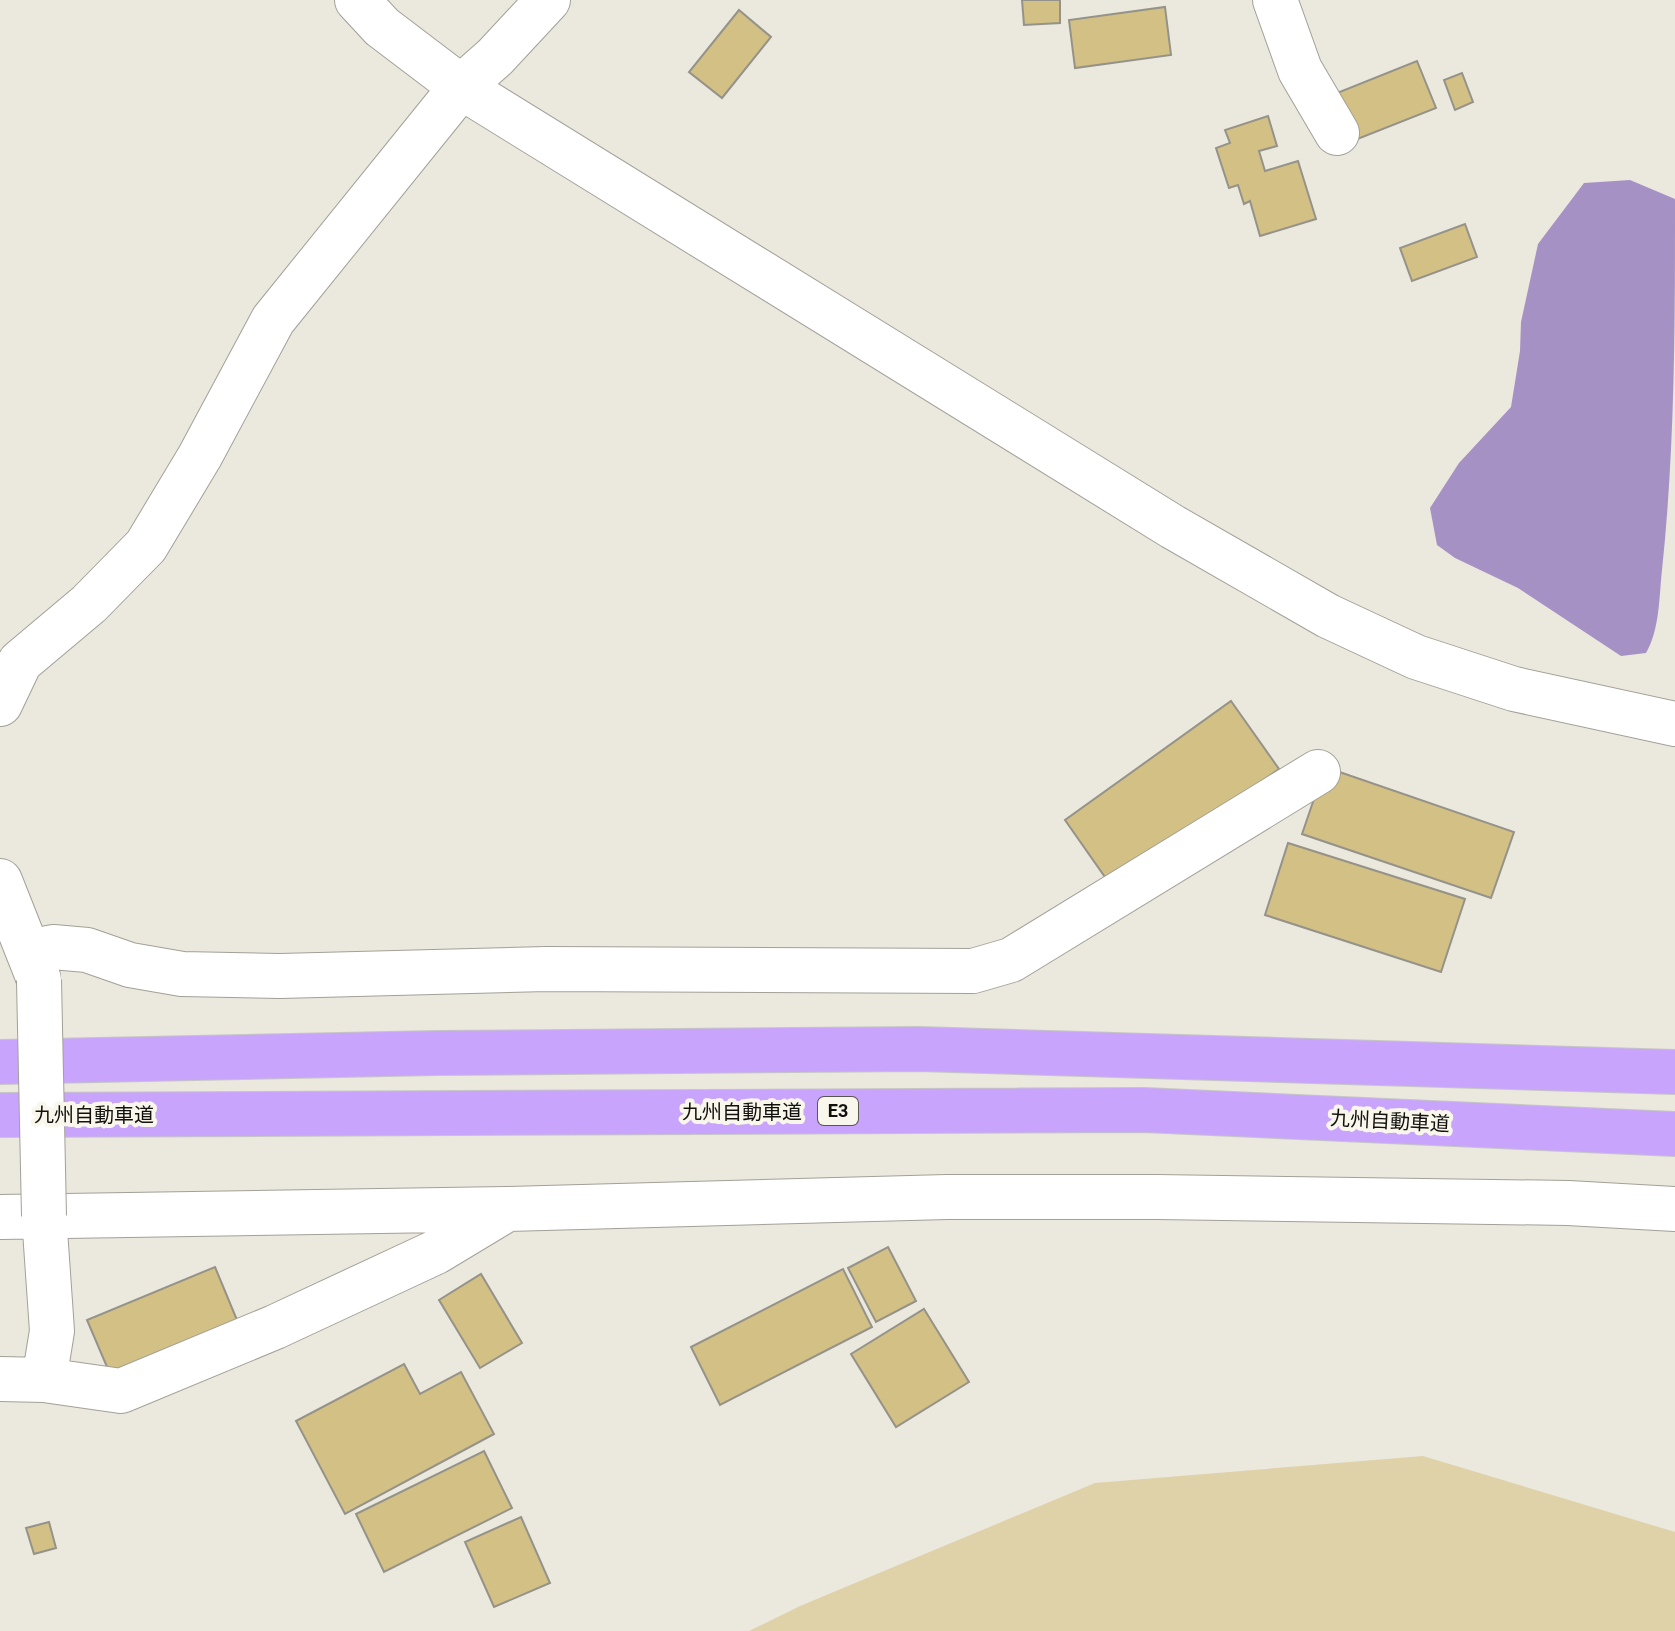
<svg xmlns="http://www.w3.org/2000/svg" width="1675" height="1631" font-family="Roboto,'Noto Sans JP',sans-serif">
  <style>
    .green { fill: #dfd2a9 }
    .water { fill: #a691c5 }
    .building { fill: #d2c085; stroke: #959289; stroke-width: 2 }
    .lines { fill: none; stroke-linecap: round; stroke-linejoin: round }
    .minor-casing { stroke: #a3a097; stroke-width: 46 }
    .highway-casing { stroke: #c6c6c5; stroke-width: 46 }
    .minor { stroke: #fff; stroke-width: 44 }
    .highway { stroke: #c9a4fd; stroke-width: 44 }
    .minor-bridge-casing { stroke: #a3a097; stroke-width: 46; stroke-linecap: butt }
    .minor-bridge { stroke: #fff; stroke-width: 44 }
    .labels { text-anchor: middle; stroke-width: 8; stroke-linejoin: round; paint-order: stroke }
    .shield { fill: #f9f6eb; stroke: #575650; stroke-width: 2 }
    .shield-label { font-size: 18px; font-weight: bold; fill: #12110e }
    .street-label { font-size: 20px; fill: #12110e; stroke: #f9f6eb }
  </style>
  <rect width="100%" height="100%" fill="#ebe8de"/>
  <path class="green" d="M1423,1456L1675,1532V1631H749L800,1606L1095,1483Z"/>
  <path class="water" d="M1630,180L1675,199C1675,323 1675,447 1662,570C1659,597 1660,629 1646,653L1621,656L1518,588L1455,558L1437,545L1430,508L1459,463L1511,407L1520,351L1521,322L1538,244L1584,183Z"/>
  <path class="building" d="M1022,0H1060V23L1024,25Z
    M1165,7L1171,55L1075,68L1069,20Z
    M739,10L771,37L722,98L689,72Z
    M1417,61L1436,108L1355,140L1337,93Z
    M1462,73L1473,102L1455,110L1444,80Z
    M1268,116L1277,146L1259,151L1265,171L1298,161L1316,219L1260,236L1250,201L1244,204L1238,185L1229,188L1216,148L1230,143L1225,130Z
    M1465,224L1477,257L1412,281L1400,248Z
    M1231,701L1279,769L1112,887L1065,820Z
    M1325,767L1514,832L1491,898L1302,834Z
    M1288,843L1465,899L1441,972L1265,915Z
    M888,1247L916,1301L876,1322L848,1268Z
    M215,1267L237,1320L110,1374L87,1320Z
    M843,1269L872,1327L720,1405L691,1347Z
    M481,1274L522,1343L480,1368L439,1300Z
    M924,1309L969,1382L896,1427L851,1354Z
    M404,1364L420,1394L461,1372L494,1434L345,1514L296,1421Z
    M484,1451L512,1508L384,1572L356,1514Z
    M521,1517L550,1583L494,1607L465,1542Z
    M49,1522L56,1548L34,1554L26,1528Z"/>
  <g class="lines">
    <g class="minor-casing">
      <path id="minor" d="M357,0L382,27L461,87L1173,527L1328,616L1416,657L1514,689L1675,724
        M1275,0L1300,70L1337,133
        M0,704L20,662L89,604L146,546L200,456L273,320L461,87L495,57L548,0
        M0,881L38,977
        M28,952L53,947L87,950L130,965L182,974L280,976L546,969L973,971L1011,960L1318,772
        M0,1217L506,1209L947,1197H1157L1568,1203L1675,1209
        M0,1379L44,1380L52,1331L44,1216
        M44,1380L121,1391L275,1327L436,1252L504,1211"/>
    </g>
    <g class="highway-casing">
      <path id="highway" d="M0,1062L437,1053L919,1049L1675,1072
        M0,1115L1144,1110L1675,1134"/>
    </g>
    <use href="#minor" class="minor"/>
    <use href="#highway" class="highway"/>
    <g class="minor-bridge-casing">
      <path id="minor-bridge" d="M39,980L44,1216"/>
    </g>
    <use href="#minor-bridge" class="minor-bridge"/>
  </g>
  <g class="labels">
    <rect class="shield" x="818" y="1097" width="40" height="28" rx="6"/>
    <g class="shield-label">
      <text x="838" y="1117">E3</text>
    </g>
    <g class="street-label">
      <text x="742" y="1119">九州自動車道</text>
      <text x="94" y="1122">九州自動車道</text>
      <text transform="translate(1390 1121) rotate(3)" y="7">九州自動車道</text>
    </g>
  </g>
</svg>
